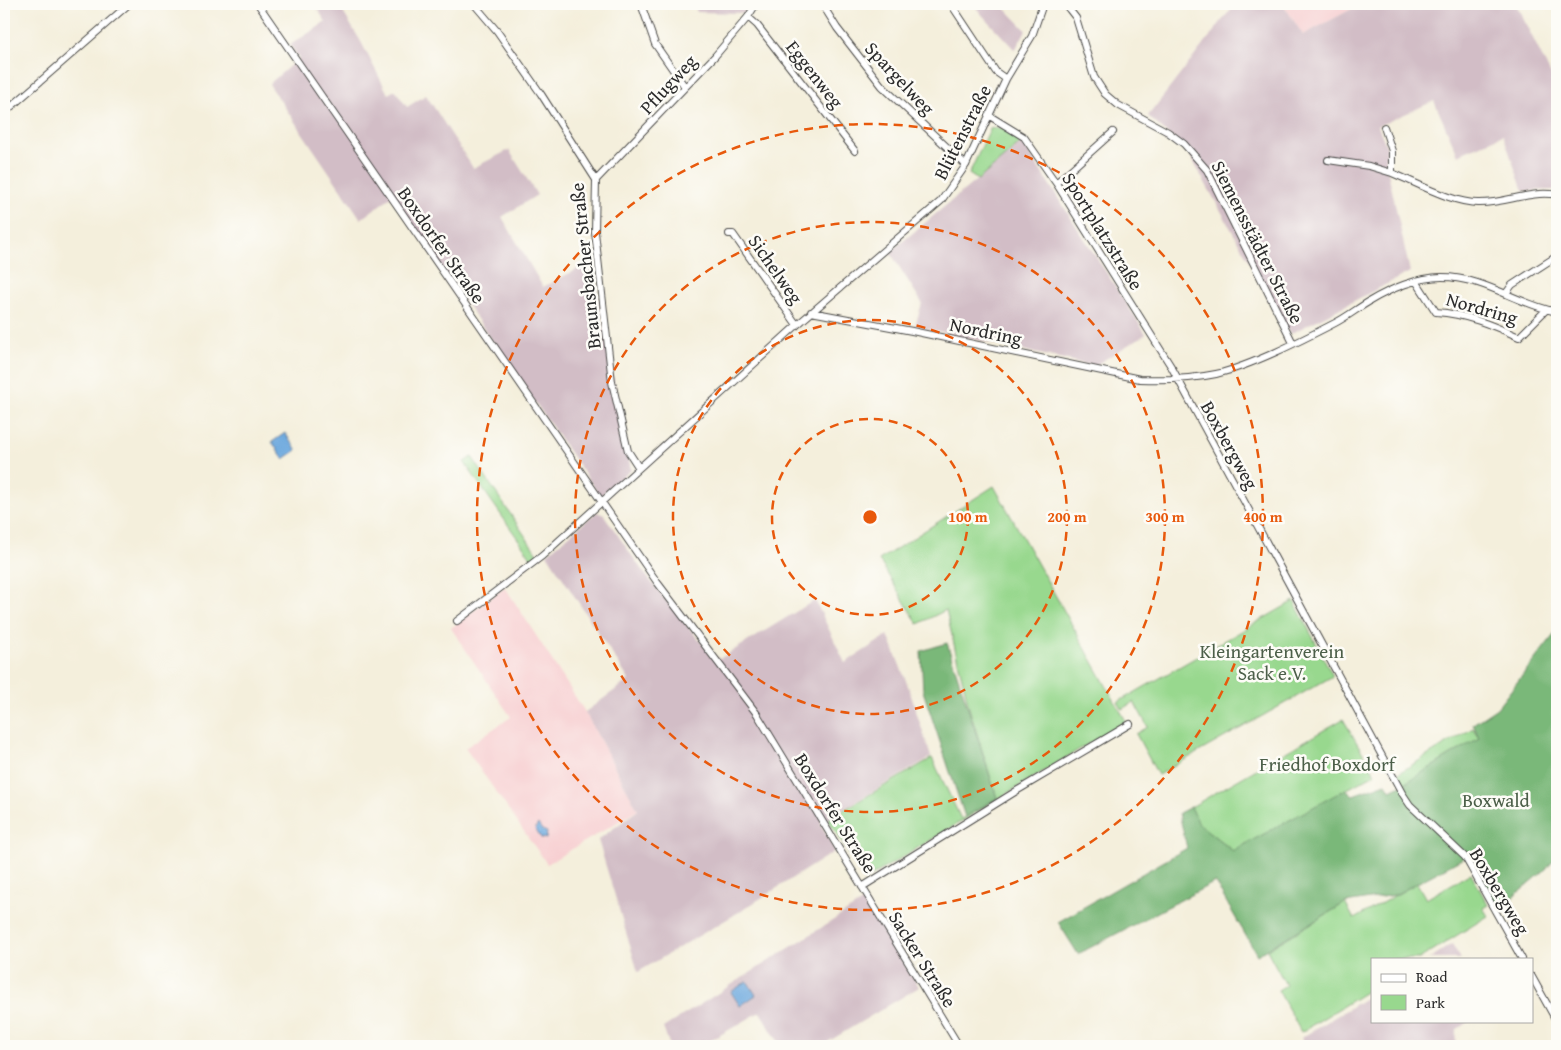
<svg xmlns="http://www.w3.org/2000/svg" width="1561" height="1050" font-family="'Gentium Book Plus',serif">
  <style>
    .built { fill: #f7cfd1 }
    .industrial { fill: #d2bdc6 }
    .green { fill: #98d88e; stroke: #62825c }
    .forest { fill: #7ab879; stroke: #527252 }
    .water { fill: #6da9de; stroke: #4c6a84 }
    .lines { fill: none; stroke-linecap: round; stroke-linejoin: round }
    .minor-casing { stroke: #494846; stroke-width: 8 }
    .minor { stroke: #fff; stroke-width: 6 }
    .ring { fill: none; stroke: #e8590c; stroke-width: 2.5; stroke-dasharray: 9 6 }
    .labels { text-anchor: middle; stroke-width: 5; stroke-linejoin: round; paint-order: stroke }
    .street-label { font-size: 19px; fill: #2b2b2b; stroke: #fdfcf7 }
    .park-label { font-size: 19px; fill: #4c5f49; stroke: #fdfcf7 }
    .centre { fill: #e8590c; stroke: #fdfcf7; stroke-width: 2.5 }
    .ring-label { font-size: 15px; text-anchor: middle; font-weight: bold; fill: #e8590c; stroke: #fdfcf7; stroke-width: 5; stroke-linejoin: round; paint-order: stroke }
  </style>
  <rect width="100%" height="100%" fill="#fdfcf7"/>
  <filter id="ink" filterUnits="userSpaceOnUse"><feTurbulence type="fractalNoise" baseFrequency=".02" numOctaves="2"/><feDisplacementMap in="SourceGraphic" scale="10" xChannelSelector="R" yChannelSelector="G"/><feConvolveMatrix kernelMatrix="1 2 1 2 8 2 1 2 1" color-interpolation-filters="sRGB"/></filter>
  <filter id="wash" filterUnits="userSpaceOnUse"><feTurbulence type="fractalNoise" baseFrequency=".0096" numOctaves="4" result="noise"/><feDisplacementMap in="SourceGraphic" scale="20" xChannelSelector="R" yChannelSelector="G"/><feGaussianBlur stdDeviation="1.12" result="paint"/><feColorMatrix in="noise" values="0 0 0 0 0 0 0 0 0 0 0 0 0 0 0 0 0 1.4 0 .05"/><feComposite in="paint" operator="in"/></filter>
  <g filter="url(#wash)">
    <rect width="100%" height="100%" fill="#f4efdc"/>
    <path class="built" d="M1283,4H1361L1303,35Z
      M505,587L585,712L638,810L547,864L465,748L511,717L451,628Z"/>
    <path class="industrial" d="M314,4H338L360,40L388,94L395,90L407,107L426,95L473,168L509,150L537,195L502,217L543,287L591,262L631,470L600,496L392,196L361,219L269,84L299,58L290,45L326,22Z
      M696,4H751L744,13L696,12Z
      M972,4H1001L1026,30L1015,50Z
      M1235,4H1283L1303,35L1361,4H1519L1517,6L1557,87V102L1554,105L1557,110V172L1554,190L1523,191L1503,135L1458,155L1434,101L1378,126L1387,148L1386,163L1410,272L1290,334L1189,154L1148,116Z
      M1022,142L1146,334L1094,366L915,326L922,303L890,252Z
      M597,512L604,515L644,573L713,657L721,658L815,600L845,663L888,635L908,686L931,757L820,823L835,851L744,909L638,972L598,840L638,810L585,712L629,680L547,554Z
      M865,900L919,987L821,1046H781L760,1012L701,1046H670L663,1028Z
      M1452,944L1461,959H1429Z
      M1372,994V1021H1469L1456,1030L1455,1046H1306L1301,1038Z"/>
    <path class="green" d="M994,128H1003L1023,141L978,180L969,174L990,129Z
      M472,457L538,555L532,559L464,462Z
      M994,486L1126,721L865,880L828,819L932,758L961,819L997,798L969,708L946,610L918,624L879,560Z
      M1294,601L1333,676L1158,775L1136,734L1148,727L1134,702L1122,709L1118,702Z
      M1343,719L1375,774L1233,851L1199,824L1191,807Z
      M1473,728L1479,738L1402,785L1397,774Z
      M1471,873L1488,905L1483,908L1488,916L1419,959H1372V988L1301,1032L1278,990L1286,985L1267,950L1345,903L1354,919L1417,883L1426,899Z"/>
    <path class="forest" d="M1557,631V857L1544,871L1499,909L1469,855L1395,895L1345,903L1257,955L1215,882L1078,954L1058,922L1187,848L1179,813L1191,807L1199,824L1233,851L1346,789L1353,795L1386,783L1390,790L1402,785L1479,738L1473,724L1497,708Z
      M947,643L997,798L965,817L923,691L921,651Z"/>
    <path class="water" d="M285,433L297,450L284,459L272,442Z
      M538,824L542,830L547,832L546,839L541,838L535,829Z
      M747,981L756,995L740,1006L731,992Z"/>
  </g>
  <g filter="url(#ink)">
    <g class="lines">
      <g class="minor-casing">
        <path id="minor" d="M258,4L657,582L757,714L959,1046
          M474,4L497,31L541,94L596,180L595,232L612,382L628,451L639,468
          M641,4L655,44L685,87
          M822,4L837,28L882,86L966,165
          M951,4L996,72L1006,79
          M1065,4L1076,18L1094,77L1105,94L1118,105L1168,132L1184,144L1207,170L1293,343
          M748,17L757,25L855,151
          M4,113L129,4
          M988,115L1024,137L1056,183L1172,368L1402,793L1410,805L1465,857L1522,959
          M1384,127L1392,151V173C1417,183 1454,204 1480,203C1507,203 1530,190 1557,195
          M1328,160L1369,166L1392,173
          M596,180L715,56L748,17L756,4
          M1056,183L1113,132
          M729,234H733L797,325
          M1416,281L1436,312C1466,314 1492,325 1519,337L1546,310
          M1507,292L1512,285L1557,256
          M811,312L912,331L1140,379C1165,380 1192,379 1216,374C1251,366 1302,340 1335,323C1347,317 1358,308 1370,301C1390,289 1418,277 1442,277C1484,277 1517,304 1557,312
          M457,621L542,556L797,325L941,201L966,165L1006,79L1032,36L1043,4
          M862,887L1018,790L1130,724
          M1532,977L1557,1022"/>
      </g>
      <use href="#minor" class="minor"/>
    </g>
  </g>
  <g class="ring">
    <circle cx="870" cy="517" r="98"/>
    <circle cx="870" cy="517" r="197"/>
    <circle cx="870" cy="517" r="295"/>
    <circle cx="870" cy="517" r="393"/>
  </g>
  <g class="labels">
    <g class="street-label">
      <text transform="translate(815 74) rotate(52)" y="7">Eggenweg</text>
      <text transform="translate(900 78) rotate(47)" y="7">Spargelweg</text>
      <text transform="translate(668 84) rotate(-47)" y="7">Pflugweg</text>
      <text transform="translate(962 132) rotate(-63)" y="7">Blütenstraße</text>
      <text transform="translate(1103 231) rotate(58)" y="7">Sportplatzstraße</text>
      <text transform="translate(1258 242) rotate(63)" y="7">Siemensstädter Straße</text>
      <text transform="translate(442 245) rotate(55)" y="7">Boxdorfer Straße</text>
      <text transform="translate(585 266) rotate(-96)" y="7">Braunsbacher Straße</text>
      <text transform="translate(776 269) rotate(55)" y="7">Sichelweg</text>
      <text transform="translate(1482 308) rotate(16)" y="7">Nordring</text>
      <text transform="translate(986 331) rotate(12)" y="7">Nordring</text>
      <text transform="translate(1230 445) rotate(61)" y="7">Boxbergweg</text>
      <text transform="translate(836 813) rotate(58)" y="7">Boxdorfer Straße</text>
      <text transform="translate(1500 891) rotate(59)" y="7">Boxbergweg</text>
      <text transform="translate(923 959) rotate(58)" y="7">Sacker Straße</text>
    </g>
    <g class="park-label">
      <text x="1272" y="658">Kleingartenverein<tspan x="1272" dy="22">Sack e.V.</tspan></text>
      <text x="1327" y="771">Friedhof Boxdorf</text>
      <text x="1496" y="807">Boxwald</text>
    </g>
  </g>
  <circle cx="870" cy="517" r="8" class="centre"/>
  <g class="ring-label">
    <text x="968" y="522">100 m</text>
    <text x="1067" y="522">200 m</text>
    <text x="1165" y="522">300 m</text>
    <text x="1263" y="522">400 m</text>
  </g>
  <rect width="1561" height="1050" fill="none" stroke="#fdfcf7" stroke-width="20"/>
  <rect x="1371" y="958" width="162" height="65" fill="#fdfcf7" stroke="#a9a8a5"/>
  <rect x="1381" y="974" width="25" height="8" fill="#ffffff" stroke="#a9a8a5"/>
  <text x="1416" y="982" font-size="15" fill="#2b2b2b">Road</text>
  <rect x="1381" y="995" width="25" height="15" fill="#98d88e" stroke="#a9a8a5"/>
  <text x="1416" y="1008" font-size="15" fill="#2b2b2b">Park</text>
</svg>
